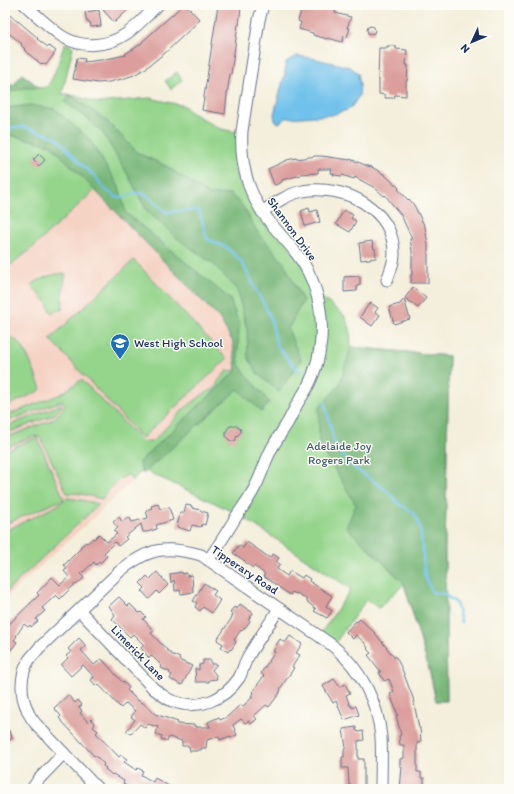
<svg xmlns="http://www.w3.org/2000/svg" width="514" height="794" font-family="Itim,sans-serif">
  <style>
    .built { fill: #f5d2c3 }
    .green { fill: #94d48b; stroke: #588274 }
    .forest { fill: #77b677; stroke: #49726a }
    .water { fill: #70c1eb; stroke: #4678a4 }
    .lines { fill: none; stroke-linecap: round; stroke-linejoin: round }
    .stream { stroke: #70c1eb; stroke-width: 2.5 }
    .building { fill: #db9e9c }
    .minor-casing { stroke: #67728a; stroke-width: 13 }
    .minor { stroke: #fff; stroke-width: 11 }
    .labels { text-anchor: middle; stroke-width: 3; stroke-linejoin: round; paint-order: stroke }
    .street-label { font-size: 12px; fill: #1b2f5e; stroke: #fdfcf7 }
    .poi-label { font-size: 12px; fill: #1b2f5e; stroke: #fdfcf7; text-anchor: start }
    .park-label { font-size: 12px; fill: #3f616c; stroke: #fdfcf7 }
  </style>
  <rect width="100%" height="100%" fill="#fdfcf7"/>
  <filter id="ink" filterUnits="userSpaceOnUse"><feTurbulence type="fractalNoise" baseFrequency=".025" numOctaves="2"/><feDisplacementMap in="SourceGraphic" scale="8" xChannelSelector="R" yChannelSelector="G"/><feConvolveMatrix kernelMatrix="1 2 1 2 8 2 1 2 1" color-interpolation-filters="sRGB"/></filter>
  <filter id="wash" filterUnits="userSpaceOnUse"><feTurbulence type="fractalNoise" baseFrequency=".012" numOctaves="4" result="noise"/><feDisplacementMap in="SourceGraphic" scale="16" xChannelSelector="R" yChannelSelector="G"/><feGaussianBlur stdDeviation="0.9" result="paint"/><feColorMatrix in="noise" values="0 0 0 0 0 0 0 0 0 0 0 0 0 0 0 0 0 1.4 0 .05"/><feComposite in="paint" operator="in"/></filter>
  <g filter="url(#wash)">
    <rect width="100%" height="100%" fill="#f4efdc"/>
    <path class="built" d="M5,134L51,145L220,319L233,342L237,381L93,518L5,598Z"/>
    <path class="green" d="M65,43L73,47L62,94H68L98,103L150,98L185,106L188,111L221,129L242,133L248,182L295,251L317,294L344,315L350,328L351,347L449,356L445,551L447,701H436L430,673L404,584L379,608L366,600L333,646L319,636L351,589L238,514L144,470L236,371L139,462L142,471L132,481L130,476L127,475C116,481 109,489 102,499L82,494L67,493L40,437L34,436L5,448V438L54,419L63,409L65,404L62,401L5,422V416L61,394L81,380L83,381L143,442H152L184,409L202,395L215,388L219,380L227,371L236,370L233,342L220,319L95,190L30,250L5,269V134L50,144L15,107L5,108V93L13,86L22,74L40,88C42,88 43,88 46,87C54,81 61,53 65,43Z
      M177,72L182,80L171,89L165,81Z
      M134,260L227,359L142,438L50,339Z
      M57,274H66L61,300H63L62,310H57L52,313L47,305L48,304L31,285C40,279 47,276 57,274Z
      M5,335C10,337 15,339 19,343C26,348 37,379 41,389L39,391L5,407Z
      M62,404L61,408L54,415L5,434V427Z
      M37,437L64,499L5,524V451Z
      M67,498L76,499L99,504L5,593V531L56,506Z"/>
    <path class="forest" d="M22,74L40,88H24L5,93V80L13,86Z
      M70,95L107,121L138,153L166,166L210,195L230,194L242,205L257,231L284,263L303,301L288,329L301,360L279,392L258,374L248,357L247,330L237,289L212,263L178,239L147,211L128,175L102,132L88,119L65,102Z
      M31,105L55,109L90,140L119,187L126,213L230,299L239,324L238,352L239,365L269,402L262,412L238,389L143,474L139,462L236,371L233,342L220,319L51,145L5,134V108Z
      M351,347L449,356L445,551L447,701H436L430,673L404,583L346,527L356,505L319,443V407L339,386Z"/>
    <path class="water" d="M296,56L312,58L350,67L358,73L360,85L359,96L350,109L332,115L286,118L279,123L275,121L274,114L285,73L286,62Z"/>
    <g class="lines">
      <path class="stream" d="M5,128L24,127L56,137L83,166L96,177L103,188L116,197H126L134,193L145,194L166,212L199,210L207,239L226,247L241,261L270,316L277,346L293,365L300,371
        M325,402L334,442L349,464L389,492L398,503L414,513L420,526L425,577L432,592L444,594L456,603L461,622"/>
    </g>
    <g id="blocks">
      <path class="building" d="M109,5H133L115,22L113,20V21L103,10Z
        M183,5H186L200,20L165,53L146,68L134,75L122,79L109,82L98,83L73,79L77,58L85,59L84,62L101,60L126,55L125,54L135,48L142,43V42Z
        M218,5H241V7L239,25H238L231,74H230L227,94L225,114L202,110Z
        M306,5H311L321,8L322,5H323L336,9L335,13L351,17L347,28H350L347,37L344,36L342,42L328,38L327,39L313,35V33L299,29L301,22L298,21L301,11L304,12Z
        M99,10L101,26L91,27L90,22H87L85,12Z
        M5,11L18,22V21L38,38L37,39L48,47L49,46L56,51L46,65L42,63L41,64L24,50L25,49L21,45L22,44L5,30Z
        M367 30a4 4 0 1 1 8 0a4 4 0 1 1-8 0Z
        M387,46H396V49L407,50L406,65H408L407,81H406V96L395,95L394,98H385V95L379,94V79H378L379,48H387Z
        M39,154L45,160L39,166L33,160Z
        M316,156H322L350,160V159L370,167V166L385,175L399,188L398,189L408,200L409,199L414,205L425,227L428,245V283H411V275H412V251L410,239H412L401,215L396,209L385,195L384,196L375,188L355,177L354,179L342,175V176L333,175L334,174L331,173L332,169H318V173L300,174L301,175L282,180V182L275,185L274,184L268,169L287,160L296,158V159Z
        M309,208L310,212L317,210L320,222L305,226L301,211Z
        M344,210L353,215L351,218L356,221L350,232L336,224Z
        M372,241L373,247V246L374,249L375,248L376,258L361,260L359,243Z
        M358,276L359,277H360V285L357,286V291L344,292V277Z
        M413,287L426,298L418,308L405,298Z
        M404,299L410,319L394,324L389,307L400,304Z
        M371,303L378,308L375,312L380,315L372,326L360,317L369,304V305Z
        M230,426H237L240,428L241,432L237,436L235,441H231L228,439L226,436V431Z
        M158,504L160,509L169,507L173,520L156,525L157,529L147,532H143L141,524L125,537L127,539L118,546L115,542L104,553L107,556L100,563L99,562L96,565L94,562L81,574L84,578L76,585V584L72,587L60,599L56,595L42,608L45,611L36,619L38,621L31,627L30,625L28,627L24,624L16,636H17L14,640L17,642L5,658V630L11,622L39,595L37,593L52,577L60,585L69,577L64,571L67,569L64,565L81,548L80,547L86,542L87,543L93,538L94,539L99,534L107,542L117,534L114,531L118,528L113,522L119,517L122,522L129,517L132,522L148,518L146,510L152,508L151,506Z
        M186,505L192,506V508L201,510V511L208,513L205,525L202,524L201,527L192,525L190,531L177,527L180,513H184Z
        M247,542L270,558L273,554L279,558L276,562L280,564L277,569L287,576L290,571L302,578L304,575L310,579L309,581L332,596L326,606L332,611L327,618L314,611L316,609L306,601L307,600L297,593L296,594L292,592L290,595L263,576L265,574L254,566L253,568L245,562V561L233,553L239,545L243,548Z
        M157,572L168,585L159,594L157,591L149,599L142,591L145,588L140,583L147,576L150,579Z
        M182,572V574L187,573V576L192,575L193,592L181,594L180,590L175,591L174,580L171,583L170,574Z
        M204,583L216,591L213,595L220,600L212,613L203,607L200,611L195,607L197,603L193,601Z
        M119,597L128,606L130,604L139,613L141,612L146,617L143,619L154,631L151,633L171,654L180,658L179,660L192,666L182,685L170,679L172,675L169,673L170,672L161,668L162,666L153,657L151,656L149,658L141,648L144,645L133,634L130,637L112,619L115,615L109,606Z
        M240,604L253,613L248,620L250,621L245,628H244L242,631L241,630L234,640L236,642L231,650L230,649L228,652L221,647L223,644L217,640L231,619L233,614L230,612L234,607L237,609Z
        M360,619L375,633L394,657H396L402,669L413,698L419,728H420L421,742L417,743V772H421V778H424V789H400L402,767H400V759L404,758V745H400L399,736L401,735L396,715H398L390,694L394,692L389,679L384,681L379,672H381L368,655L371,653L367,649L368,648L364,642L356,635L353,639L346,632L356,621L357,622Z
        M290,636L302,644L296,653L300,655L292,667L294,668L280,689H281L279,694L269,707L266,705L254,716L257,719L251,724L249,721L245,723L241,719L233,725L237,735L230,738V736L220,740L219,736L207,740L206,748H201V750H197V751H190L189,746H182V741L169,737L167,741L161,739L162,736L156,734L158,727L148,724L145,728L140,724L131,734L126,731L135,720L131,717L135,711L126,703L121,708L98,684L96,686L91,680L94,677L83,665L71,676L61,665L68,658L66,656L71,652L68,649L79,638L86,646L81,650L94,665L101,659L104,661L122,682L123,681L129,688L127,690L138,701V700L141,703L142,702L155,714L178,722L177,724L195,725V727H210L208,722L219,717L220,720L227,717L241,704L243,707L245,704L253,697L251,696L253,693L252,692L264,676L261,673L275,652L273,651L276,647H275L280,639L285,643Z
        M203,660H211V664H217L212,670L216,675L217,679L209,680V682H196L195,668L199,670V665L203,664Z
        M334,679L340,687L345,684L350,693L346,695L350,706L351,705L352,708L356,706L359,715L344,720L336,701L333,703L323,686Z
        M68,695L75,703L78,700L82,705L79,707L82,711L80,713L88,722L91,719L95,724L93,727L98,731L96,733L119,757L121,755L127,759L124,762L136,770L138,768L143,771L141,775L153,782L155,778L174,789H132L123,784L124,781L113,774L112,775L105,769L106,768L103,766L104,764L95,755L94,756L59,718L61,716L54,708Z
        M5,724L13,738L5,742Z
        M356,727V730H357L358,732L363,731L364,740L358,741V759H364V786L349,785L348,768H342V757H344V749L346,748L343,729Z"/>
    </g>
  </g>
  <g filter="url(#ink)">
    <use href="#blocks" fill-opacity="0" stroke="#67728a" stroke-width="1"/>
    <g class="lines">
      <g class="minor-casing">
        <path id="minor" d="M25,5C36,15 48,26 60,35C80,49 107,47 126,34C138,26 148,14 158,5
          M262,212C275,203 288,194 303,191C343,184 394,208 394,254C394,263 390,272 387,280
          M208,560C218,547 227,532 236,517C242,508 249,499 254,489C261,477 265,461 272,448C277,439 283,430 288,422C292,415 295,407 299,401C302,396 305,392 307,388C327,350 326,303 305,266C295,249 281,236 269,221C248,195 240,164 242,131L259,20L263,5
          M79,610L154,689C160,693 165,698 172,701C198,711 224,700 239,678C243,671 244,662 249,655C258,640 269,624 279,609
          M32,789L39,779L64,753
          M98,789L35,723C32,719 28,714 27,709C20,694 20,675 29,660C32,656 36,652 39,648L120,571C149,548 165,545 201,555L319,636C324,640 330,643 334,647C361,669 378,703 381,737C382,754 381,772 381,789"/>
      </g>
      <use href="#minor" class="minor"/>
    </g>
  </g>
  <defs>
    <g id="school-pin" transform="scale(1)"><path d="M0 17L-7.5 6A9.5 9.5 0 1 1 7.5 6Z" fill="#1f6fb2" stroke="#fdfcf7"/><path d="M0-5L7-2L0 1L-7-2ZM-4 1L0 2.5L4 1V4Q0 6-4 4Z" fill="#fff"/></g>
  </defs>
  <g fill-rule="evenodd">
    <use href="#school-pin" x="120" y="343"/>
  </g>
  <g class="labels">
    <g class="street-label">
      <text transform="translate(292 229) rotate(54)" y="4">Shannon Drive</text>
      <text transform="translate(245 570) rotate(34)" y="4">Tipperary Road</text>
      <text transform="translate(138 653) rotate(46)" y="4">Limerick Lane</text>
    </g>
    <g class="poi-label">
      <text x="134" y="347">West High School</text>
    </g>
    <g class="park-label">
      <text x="339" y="450">Adelaide Joy<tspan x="339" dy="14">Rogers Park</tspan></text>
    </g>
  </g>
  <rect width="514" height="794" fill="none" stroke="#fdfcf7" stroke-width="20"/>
  <g transform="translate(472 42) rotate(226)" stroke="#fdfcf7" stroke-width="3" paint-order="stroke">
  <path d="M0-3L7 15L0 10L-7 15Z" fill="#1b2f5e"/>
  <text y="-6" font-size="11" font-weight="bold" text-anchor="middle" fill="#1b2f5e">N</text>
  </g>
</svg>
